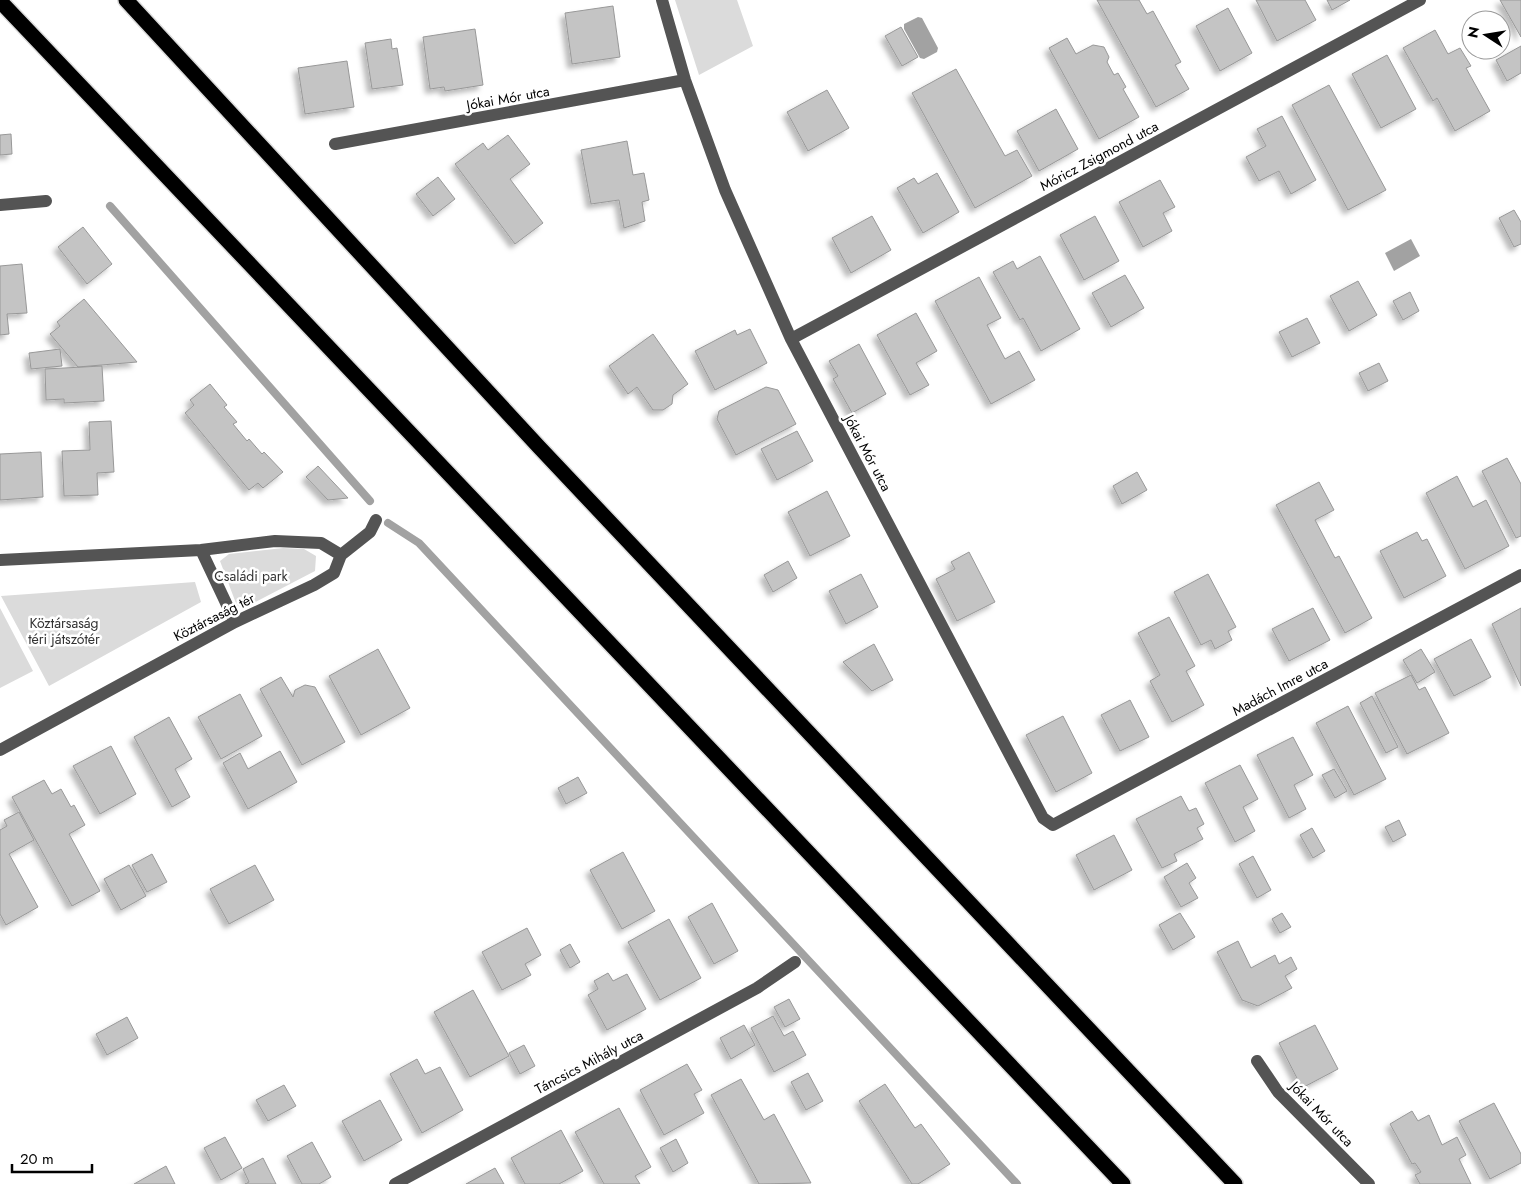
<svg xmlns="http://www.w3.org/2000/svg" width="1521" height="1184" font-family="Jost,sans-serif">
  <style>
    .green { fill: #dbdbdb }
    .water { fill: #a2a2a2 }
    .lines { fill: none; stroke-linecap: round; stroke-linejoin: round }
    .stream { stroke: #a2a2a2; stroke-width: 8 }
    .building { fill: #c4c4c4; stroke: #989898; filter: url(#shadow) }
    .highway-casing { stroke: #dbdbdb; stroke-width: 18 }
    .minor { stroke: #545454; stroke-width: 12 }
    .highway { stroke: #000; stroke-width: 15 }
    .labels { text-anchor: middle; stroke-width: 5; stroke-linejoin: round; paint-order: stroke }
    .street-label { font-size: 14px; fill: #000; stroke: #fff }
    .park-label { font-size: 14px; fill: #323232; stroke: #fff }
  </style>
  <defs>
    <filter id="shadow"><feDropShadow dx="-4.5" dy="4.5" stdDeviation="2.5" flood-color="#0004"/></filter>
  </defs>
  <rect width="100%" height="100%" fill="#fff"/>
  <path class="green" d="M675,0H737L753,46L699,75Z
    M283,548L304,549L316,556L315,571L246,607L237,606L220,561L229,554Z
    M195,582L201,602L49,686L1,596Z
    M0,608L33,671L0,688Z"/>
  <path class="water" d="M918,17L922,18L938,48L937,52L924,59L920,58L904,29V24Z
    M1411,239L1420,256L1394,271L1385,253Z"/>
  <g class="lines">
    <path class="stream" d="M110,206L370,501
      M388,523L419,543L1017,1184"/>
  </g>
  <path class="building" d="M1097,0H1139L1147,14L1153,11L1181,62L1175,65L1189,89L1156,107Z
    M1256,0H1305L1316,20L1277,41Z
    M1327,0H1350L1332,10Z
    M1500,0H1521V37Z
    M613,6L620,57L572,64L565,13Z
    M1228,8L1252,53L1220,71L1196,26Z
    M901,27L918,57L902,66L885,36Z
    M475,29L483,85L445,91L444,87L430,89L423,37Z
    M1435,30L1448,54L1460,48L1471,66L1466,68L1490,111L1455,131L1437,98L1433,101L1403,48Z
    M1067,38L1076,54L1093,45L1104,47L1109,57L1107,62L1114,75L1118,73L1126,87L1123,89L1139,117L1099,139L1049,48Z
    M391,39L392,49L397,48L403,85L372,89L365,43Z
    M1521,46V73L1507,81L1496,60Z
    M1387,55L1416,109L1381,128L1352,74Z
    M347,61L354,107L305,114L298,68Z
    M956,69L1005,156L1017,150L1032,176L975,208L912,93Z
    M1329,85L1386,190L1348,210L1292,105Z
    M827,90L849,128L808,151L787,112Z
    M1056,109L1078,149L1039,171L1017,131Z
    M1282,116L1316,180L1291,194L1279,171L1259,181L1246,157L1266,146L1257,129Z
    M11,134L12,154L0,155V135Z
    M508,135L530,164L510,179L543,223L515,244L455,164L483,143L488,150Z
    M627,141L633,175L644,173L649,200L642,202L645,221L624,228L619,200L591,204L581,150Z
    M937,173L959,212L923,233L897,188L914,178L918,184Z
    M438,177L455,199L433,216L416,194Z
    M1160,180L1175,207L1163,213L1172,231L1143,247L1119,202Z
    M1514,210L1521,222V244L1514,247L1499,218Z
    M872,216L891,250L851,273L832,238Z
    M1095,216L1119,261L1084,280L1060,235Z
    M83,227L112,264L87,284L58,247Z
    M1040,256L1080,329L1041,351L1023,318L1020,320L993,272L1013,261L1017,269Z
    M22,264L27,313L7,314L9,334L0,335V266Z
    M1125,275L1144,308L1111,327L1092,293Z
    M979,277L1001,318L987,325L1005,359L1019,351L1035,380L991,404L935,301Z
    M1358,281L1377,315L1349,331L1330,296Z
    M1410,292L1419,311L1403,320L1393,301Z
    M84,299L137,362L78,367L50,334L60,326L57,322Z
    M916,313L937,351L916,363L929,385L910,395L877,335Z
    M1307,318L1320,343L1292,357L1279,332Z
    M750,329L767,363L715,390L695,351L735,330L737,335Z
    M653,334L688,384L673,395L672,404L663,410H653L637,387L628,394L609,366Z
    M859,344L886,394L852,413L833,379L838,376L829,361Z
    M60,349L62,366L31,369L29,353Z
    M1379,363L1388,381L1368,391L1359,373Z
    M102,366L104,401L64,403V399L46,400L45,369Z
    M210,384L227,405L224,407L237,422L233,424L247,441L249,439L262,454L264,452L283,472L263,488L258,483L249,490L185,413L194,405L190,400Z
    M766,387L778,390L796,424L736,455L717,419L719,411Z
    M111,421L114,472L97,473L98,495L64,496L62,451L90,450L89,422Z
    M797,431L813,461L777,480L761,449Z
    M41,452L43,497L0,500V454Z
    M1507,458L1521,484V536L1516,538L1482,471Z
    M318,466L348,498L328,500L306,477Z
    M1137,472L1147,490L1122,504L1113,486Z
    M1457,476L1473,507L1486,500L1509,546L1465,569L1426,493Z
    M1319,482L1334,510L1315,520L1335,558L1339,556L1372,618L1345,633L1276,505Z
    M827,491L850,536L810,556L788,512Z
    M1417,532L1422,541L1427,539L1446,576L1404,598L1380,551Z
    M969,552L995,602L957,621L936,579L955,569L951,562Z
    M788,561L797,578L773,592L764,575Z
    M861,574L878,607L846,624L829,591Z
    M1208,574L1236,627L1228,631L1232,640L1215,649L1211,640L1201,645L1174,592Z
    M1313,608L1330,640L1289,661L1272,629Z
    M1521,608V686L1492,624Z
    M1169,617L1195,666L1186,671L1204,705L1172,722L1150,681L1160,675L1138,633Z
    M1471,639L1491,677L1454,696L1434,659Z
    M874,644L893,680L872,691L843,662Z
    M378,649L410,708L361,735L329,676Z
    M1421,649L1435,672L1417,683L1403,660Z
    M1411,675L1419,690L1425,687L1449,733L1407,754L1375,693Z
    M281,677L293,697L295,690L305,685L315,687L345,742L302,765L260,689Z
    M240,694L262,736L221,759L198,717Z
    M1372,696L1398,747L1386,753L1360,703Z
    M1130,700L1149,737L1120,751L1101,715Z
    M1348,706L1386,779L1354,795L1316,723Z
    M1063,716L1092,773L1056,792L1026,735Z
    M169,717L192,759L175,769L190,797L172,807L134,737Z
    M1293,737L1313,775L1294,785L1306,809L1289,818L1257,755Z
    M111,746L136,794L100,814L73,766Z
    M280,751L297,782L248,809L223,763L240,753L248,769Z
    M1240,765L1258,799L1243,807L1255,831L1235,842L1205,783Z
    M1334,769L1347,791L1335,798L1322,775Z
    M578,777L587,793L566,804L558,788Z
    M44,780L52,794L61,789L71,807L74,805L85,825L69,834L100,891L72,906L12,797Z
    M1181,796L1189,811L1196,808L1204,824L1197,828L1203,839L1174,854L1177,861L1162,868L1136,819Z
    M19,812L34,840L9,854L38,907L6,925L0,914V830L7,826L4,820Z
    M1399,820L1406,835L1393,842L1385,827Z
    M1312,828L1325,851L1313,858L1300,835Z
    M1114,835L1132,870L1094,890L1076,855Z
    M623,852L655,911L622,929L590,870Z
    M152,854L167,882L147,892L132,865Z
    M1253,856L1271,890L1257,898L1239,864Z
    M1187,863L1196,878L1189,883L1198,898L1181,907L1164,877Z
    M129,865L146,896L121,910L104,879Z
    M255,865L274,900L229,924L210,889Z
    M712,903L738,951L714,964L688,917Z
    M1180,913L1195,937L1173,950L1159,925Z
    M1282,913L1291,927L1280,933L1272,919Z
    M669,919L701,978L660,1000L628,942Z
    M527,928L541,955L525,964L531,975L502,990L482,952Z
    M1238,941L1251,968L1275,955L1279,964L1291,957L1297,969L1285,976L1292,988L1258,1006L1242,1000L1217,952Z
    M570,944L580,962L570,968L560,950Z
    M608,973L613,981L627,974L646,1009L607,1030L588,995L598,989L594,981Z
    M473,990L509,1056L470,1077L434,1012Z
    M789,999L800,1019L785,1027L774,1007Z
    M773,1016L784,1036L793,1031L806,1055L774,1072L751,1028Z
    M127,1017L138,1038L107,1055L96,1034Z
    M744,1025L755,1045L731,1059L720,1038Z
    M1315,1025L1338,1069L1302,1088L1279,1043Z
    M524,1045L535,1066L520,1074L509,1053Z
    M417,1059L425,1074L440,1067L463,1110L422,1133L390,1074Z
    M687,1064L702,1090L694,1094L704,1113L664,1135L640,1090Z
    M808,1073L823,1101L806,1110L791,1082Z
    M741,1079L764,1120L774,1114L811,1183L759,1184L711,1095Z
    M885,1084L915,1128L921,1124L950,1164L918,1184H912L859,1101Z
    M284,1085L296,1106L268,1121L256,1100Z
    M380,1100L402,1140L364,1161L342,1121Z
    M1494,1103L1521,1154V1163L1490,1179L1459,1121Z
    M619,1108L651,1167L635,1176L640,1184H604L575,1132Z
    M1412,1111L1418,1121L1429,1115L1442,1145L1457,1137L1466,1155L1459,1159L1471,1184H1420L1415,1175L1421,1172L1415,1163L1412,1164L1390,1124Z
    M561,1130L583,1171L559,1184H525L511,1158Z
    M225,1137L242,1168L221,1180L204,1148Z
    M676,1139L688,1163L673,1172L660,1148Z
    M312,1142L331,1177L319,1184H302L287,1156Z
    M263,1158L276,1184H245L249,1182L243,1169Z
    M166,1166L175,1184H134Z
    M495,1168L504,1184H466Z"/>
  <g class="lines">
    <g class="highway-casing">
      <path id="highway" d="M126,0L539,447L1235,1184
        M0,1L1123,1184"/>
    </g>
    <path class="minor" d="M662,0L685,80L725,190L791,339L1043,818L1053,825L1521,575
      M335,144L685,80
      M0,205L46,201
      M791,339L1420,0
      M201,550L235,622
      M341,555L370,532L376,520
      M0,560L201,550L275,541L321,543L341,555
      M0,750L235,622L314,585L334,573L341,555
      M1257,1061L1278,1092L1369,1184
      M395,1184L757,988L795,962"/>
    <use href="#highway" class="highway"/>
  </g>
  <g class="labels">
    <g class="street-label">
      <text transform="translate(508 98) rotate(-10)" y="5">Jókai Mór utca</text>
      <text transform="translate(1099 156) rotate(-28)" y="5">Móricz Zsigmond utca</text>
      <text transform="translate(868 453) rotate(62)" y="5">Jókai Mór utca</text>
      <text transform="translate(214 617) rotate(-27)" y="5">Köztársaság tér</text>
      <text transform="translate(1280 687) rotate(-28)" y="5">Madách Imre utca</text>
      <text transform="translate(589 1062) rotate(-28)" y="5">Táncsics Mihály utca</text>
      <text transform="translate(1322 1114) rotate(46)" y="5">Jókai Mór utca</text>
    </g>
    <g class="park-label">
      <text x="251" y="581">Családi park</text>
      <text x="64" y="628">Köztársaság<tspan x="64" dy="16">téri játszótér</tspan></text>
    </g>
  </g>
  <g transform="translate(1486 35) rotate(282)"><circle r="24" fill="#ffffff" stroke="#999999"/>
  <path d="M0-4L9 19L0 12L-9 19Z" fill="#000000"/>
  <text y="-8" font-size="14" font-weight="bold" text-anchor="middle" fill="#000000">N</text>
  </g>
  <path d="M12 1164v8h80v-8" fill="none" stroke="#000000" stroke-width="2.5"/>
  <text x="20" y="1164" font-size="15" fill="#000000" stroke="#ffffff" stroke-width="4" paint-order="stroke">20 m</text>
</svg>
